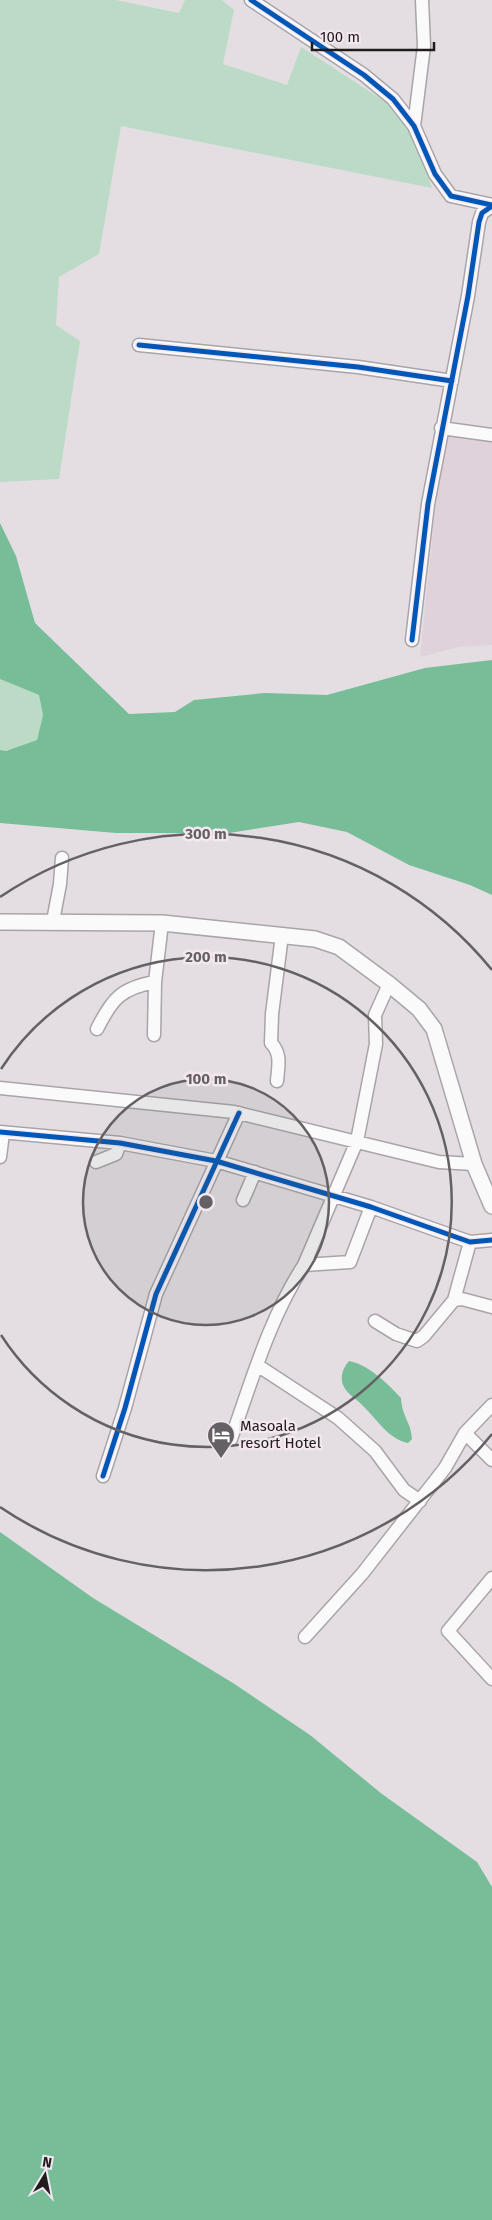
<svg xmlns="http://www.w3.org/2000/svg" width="492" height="2220" font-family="'Fira Sans',sans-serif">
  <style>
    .built { fill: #dfd2db }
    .green { fill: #bbdbc7 }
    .water { fill: #76bd98 }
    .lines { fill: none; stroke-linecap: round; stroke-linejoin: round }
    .minor-casing { stroke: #a9a4a8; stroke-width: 15 }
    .major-casing { stroke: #a9a4a8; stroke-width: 18 }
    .minor { stroke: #fbfafb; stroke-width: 12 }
    .major { stroke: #fbfafb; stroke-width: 15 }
    .cycleway-casing { stroke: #f4e8f0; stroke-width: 8 }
    .cycleway { stroke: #0057b8; stroke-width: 5 }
    .ring { fill: none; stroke: #656063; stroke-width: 2.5 }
    .labels { text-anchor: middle; stroke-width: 5; stroke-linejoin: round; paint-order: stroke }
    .poi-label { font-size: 15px; fill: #201c1e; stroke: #f4e8f0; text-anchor: start }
    .centre { fill: #656063; stroke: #f4e8f0; stroke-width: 2.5 }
    .ring-label { font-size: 15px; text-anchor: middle; font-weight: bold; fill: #656063; stroke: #f4e8f0; stroke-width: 5; stroke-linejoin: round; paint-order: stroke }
  </style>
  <rect width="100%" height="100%" fill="#e4dee2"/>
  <path class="built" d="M443,434L492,439V645L459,647L420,657Z"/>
  <path class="green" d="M0,0H116L179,13L185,0H222L234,10L223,64L287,85L301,47L389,104L415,140L432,188L121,126L99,254L59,277L56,325L80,341L59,479L0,482Z
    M0,679L39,695L43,715L37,740L6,751L0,750Z"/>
  <path class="water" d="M0,523L16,556L35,623L129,714L175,712L194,700L265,693L327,695L425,668L492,660V895L470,885L409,865L347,832L299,822L229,833H116L0,823V750L6,751L37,740L43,715L39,695L0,679Z
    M349,1361C369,1365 387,1383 401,1398C402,1417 411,1422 412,1439L408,1443C388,1439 377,1419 363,1406C357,1399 348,1395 344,1387C339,1378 343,1368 349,1361Z
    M0,1532L93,1598L233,1683L310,1735L382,1794L477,1862L492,1887V2220H0Z"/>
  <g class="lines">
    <g class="minor-casing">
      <path id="minor" d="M251,0L364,75L393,99L414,126L435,174L451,196L492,205
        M414,126L424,46L422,0
        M139,345L358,367L452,381
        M441,428L492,435
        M412,640L428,504L468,296L479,222L482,213L492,206
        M53,921L60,884L62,858
        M97,1029C112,999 121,988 155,982
        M154,1035L155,982L162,923
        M277,1081C278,1067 282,1054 271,1043L272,1014L282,935
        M0,1088L234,1112L439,1162L474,1164
        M0,1132L120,1143L216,1161L371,1207L470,1242L492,1240
        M0,1157L3,1133
        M96,1162L116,1154L120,1143
        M243,1200L255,1172
        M304,1265L350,1262L371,1207
        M454,1300L470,1242
        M375,1321L396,1334L417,1341L424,1336L454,1300L462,1299L492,1307
        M257,1365L338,1418L375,1451L404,1490L420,1501
        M465,1433L492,1460
        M231,1439C252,1380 270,1317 304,1265L357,1141L376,1044L375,1015L389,984
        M103,1476L125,1408L156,1294L239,1113
        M492,1578L448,1631L492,1679
        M305,1637L362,1574L445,1468L465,1433L492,1405"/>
    </g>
    <g class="major-casing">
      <path id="major" d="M0,922L162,923L315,939L339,947L389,984L419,1009L434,1029L474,1164L492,1206"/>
    </g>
    <use href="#minor" class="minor"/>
    <use href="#major" class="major"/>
    <g class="cycleway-casing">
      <path id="cycleway" d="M251,0L364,75L393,99L414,126L435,174L451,196L492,205
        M139,345L358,367L452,381
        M412,640L428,504L468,296L479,222L482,213L492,206
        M0,1132L120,1143L216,1161L371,1207L470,1242L492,1240
        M103,1476L125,1408L156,1294L239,1113"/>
    </g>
    <use href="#cycleway" class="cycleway"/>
  </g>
  <circle cx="206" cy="1202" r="123" fill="#656063" fill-opacity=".12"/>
  <g class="ring">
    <circle cx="206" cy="1202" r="123"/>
    <path d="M1 1069A245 245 0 1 1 1 1335"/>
    <path d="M492 1434A368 368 0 0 1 0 1507M0 897A368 368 0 0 1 492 970"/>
  </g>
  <defs>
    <g id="hotel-pin" transform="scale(1.4375)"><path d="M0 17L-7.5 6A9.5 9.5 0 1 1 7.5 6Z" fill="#656063" stroke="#f4e8f0"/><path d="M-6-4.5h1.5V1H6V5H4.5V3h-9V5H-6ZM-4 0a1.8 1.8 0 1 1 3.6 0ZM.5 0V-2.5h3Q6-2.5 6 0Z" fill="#fff"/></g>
  </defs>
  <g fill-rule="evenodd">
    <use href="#hotel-pin" x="221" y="1435"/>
  </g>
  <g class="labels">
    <g class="poi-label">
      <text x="240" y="1431">Masoala<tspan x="240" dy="17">resort Hotel</tspan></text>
    </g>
  </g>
  <circle cx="206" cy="1202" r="8" class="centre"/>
  <g class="ring-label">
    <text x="206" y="839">300 m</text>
    <text x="206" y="962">200 m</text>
    <text x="206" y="1084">100 m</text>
  </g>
  <g transform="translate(45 2175) rotate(10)" stroke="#f4e8f0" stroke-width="4" paint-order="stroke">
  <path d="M0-4L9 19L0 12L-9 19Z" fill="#201c1e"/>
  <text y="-8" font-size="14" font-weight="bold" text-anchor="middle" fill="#201c1e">N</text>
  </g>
  <path d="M312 42v8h122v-8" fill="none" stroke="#201c1e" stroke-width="2.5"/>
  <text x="320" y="42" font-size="15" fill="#201c1e" stroke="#f4e8f0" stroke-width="4" paint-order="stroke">100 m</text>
</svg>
